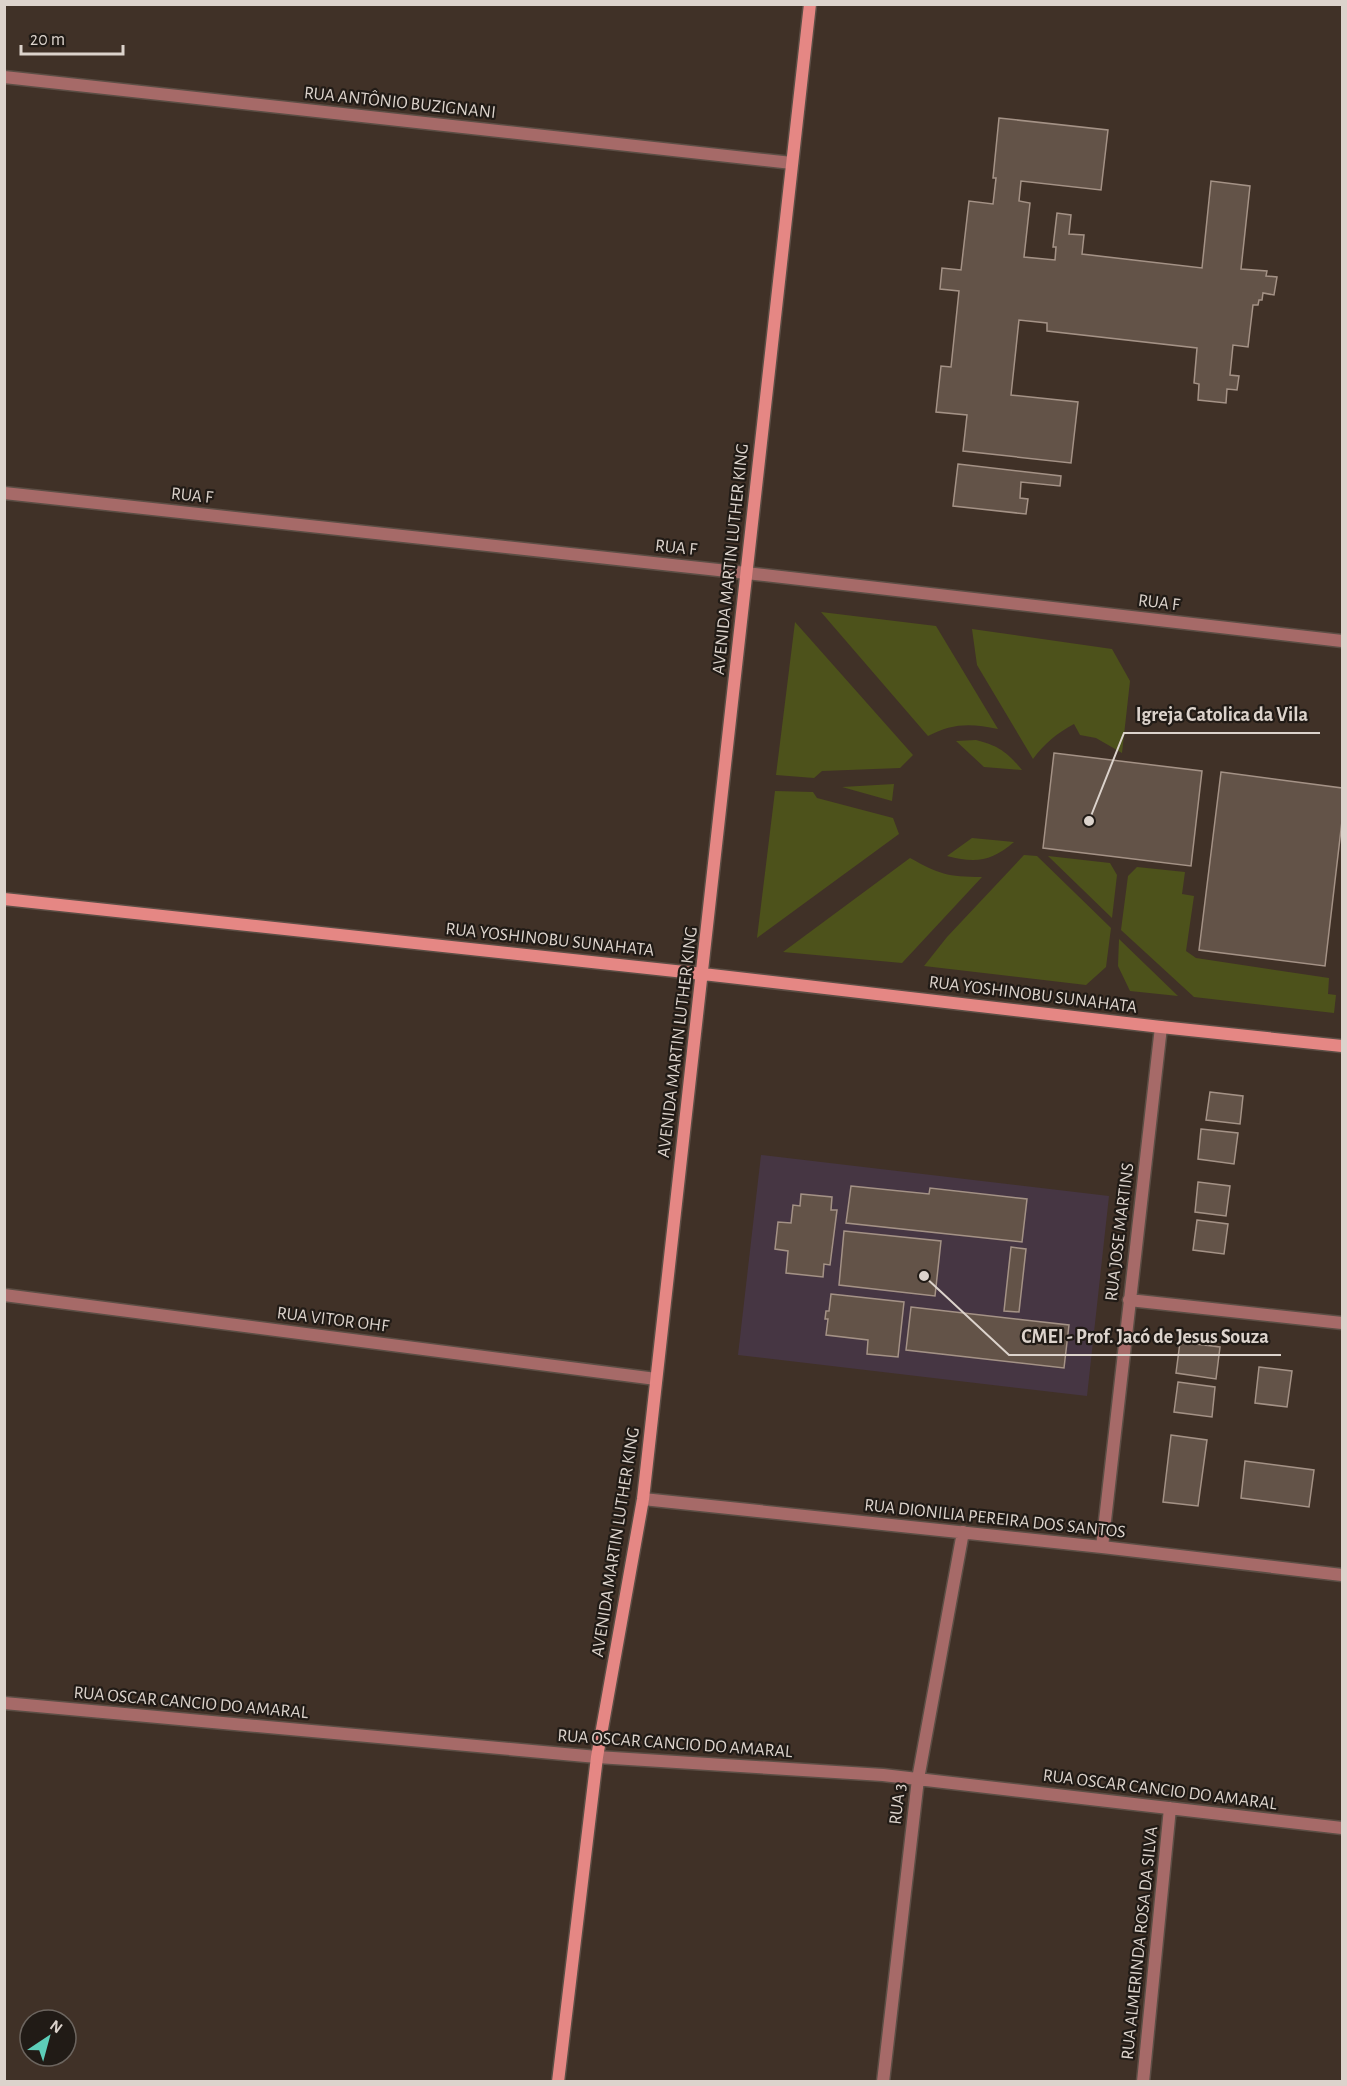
<svg xmlns="http://www.w3.org/2000/svg" width="1347" height="2086" font-family="'Alegreya Sans',sans-serif">
  <style>
    .education { fill: #463643 }
    .green { fill: #4d521b }
    .building { fill: #635348; stroke: #a49286; stroke-width: 1.5 }
    .lines { fill: none; stroke-linecap: round; stroke-linejoin: round }
    .minor-casing { stroke: #5c4e45; stroke-width: 15 }
    .secondary-casing { stroke: #5c4e45; stroke-width: 15 }
    .minor { stroke: #a66a68; stroke-width: 12 }
    .secondary { stroke: #e58784; stroke-width: 12 }
    .labels { text-anchor: middle; stroke-width: 4.5; stroke-linejoin: round; paint-order: stroke }
    .street-label { font-size: 18px; fill: #dcd3cc; stroke: #211b16 }
    .leader { fill: none; stroke: #dcd3cc; stroke-width: 2 }
    .callout-dot { fill: #dcd3cc; stroke: #211b16; stroke-width: 2 }
    .callout-label { font-size: 20px; text-anchor: middle; font-weight: bold; fill: #dcd3cc; stroke: #211b16; stroke-width: 4.5; stroke-linejoin: round; paint-order: stroke }
  </style>
  <rect width="100%" height="100%" fill="#403127"/>
  <path class="education" d="M761,1155L1109,1196L1087,1396L738,1355Z"/>
  <path class="green" d="M821,612L936,626L998,729C971,723 952,723 928,736Z
    M795,622L913,755L900,768L822,771L814,778L776,775Z
    M972,629L1112,649L1130,681L1122,753L1096,738L1080,735L1074,724C1057,733 1044,744 1033,759L977,665Z
    M976,740C999,746 1007,752 1022,770L984,767L956,741Z
    M894,784L892,801L842,787Z
    M775,791L813,792L817,798L893,818L899,834L757,938Z
    M972,838L1014,842C991,862 975,863 947,856Z
    M1024,855L1037,856L1111,928L1106,967L1086,985L924,966L947,937Z
    M1048,856L1110,863L1117,875L1112,918Z
    M910,858C939,874 947,877 982,877L902,963L783,952Z
    M1137,867L1185,872L1182,894L1194,896L1186,951L1196,958L1329,978L1328,994L1336,995L1334,1013L1194,997L1121,930L1128,876Z
    M1119,939L1178,996L1130,991L1118,966Z"/>
  <path class="building" d="M999,118L1108,130L1101,190L1021,181L1019,201L1030,203L1024,257L1055,260L1056,247H1053L1057,213L1071,215L1069,234L1084,235L1082,254L1202,268L1211,181L1250,186L1241,269L1267,271L1266,276L1277,277L1274,295L1263,293L1262,300H1259L1258,305H1253L1248,347L1233,345L1230,375L1239,376L1237,390L1227,389L1226,403L1198,400L1199,384L1194,383L1197,348L1047,331V323L1019,320L1011,395L1078,402L1071,463L963,451L967,415L936,412L941,366L951,367L959,291L940,289L942,268L961,270L969,201L993,204L996,178H993Z
    M958,464L1061,476L1060,486L1021,482L1020,498L1028,499L1026,514L953,506Z
    M1054,753L1202,771L1191,866L1043,848Z
    M1221,772L1342,788V821L1325,966L1199,950Z
    M1210,1092L1243,1096L1240,1124L1206,1120Z
    M1201,1129L1238,1133L1234,1164L1198,1159Z
    M1198,1182L1230,1186L1226,1216L1195,1212Z
    M851,1186L929,1194L930,1188L1027,1199L1022,1242L846,1223Z
    M801,1194L832,1197L831,1210H837L830,1265L824,1264L823,1277L786,1273L788,1251L775,1249L778,1222L791,1223L793,1205L800,1206Z
    M1197,1220L1228,1224L1224,1254L1193,1250Z
    M844,1231L941,1241L935,1296L839,1285Z
    M1011,1247L1026,1249L1019,1312L1004,1311Z
    M831,1294L904,1302L898,1357L867,1354L868,1340L826,1335L828,1319H825L826,1311H829Z
    M911,1307L1069,1325L1064,1368L906,1350Z
    M1180,1342L1220,1347L1216,1379L1176,1373Z
    M1259,1367L1292,1371L1287,1407L1255,1403Z
    M1178,1382L1215,1387L1212,1417L1174,1412Z
    M1171,1435L1207,1440L1198,1506L1163,1502Z
    M1245,1461L1314,1470L1309,1507L1241,1498Z"/>
  <g class="lines">
    <g class="minor-casing">
      <path id="minor" d="M4,77L792,163
        M4,493L746,573L1342,641
        M4,1295L656,1379
        M1129,1300L1342,1323
        M643,1499L1102,1547L1342,1575
        M1102,1547L1161,1027
        M4,1703L597,1757L883,1775L1342,1828
        M883,2082L918,1779L963,1532
        M1143,2082L1170,1808"/>
    </g>
    <g class="secondary-casing">
      <path id="secondary" d="M4,899L703,974L1161,1027L1342,1046
        M558,2082L597,1757L643,1499L810,4"/>
    </g>
    <use href="#minor" class="minor"/>
    <use href="#secondary" class="secondary"/>
  </g>
  <g class="labels">
    <g class="street-label">
      <text transform="translate(400 102) rotate(6)" y="6">RUA ANTÔNIO BUZIGNANI</text>
      <text transform="translate(192 495) rotate(6)" y="6">RUA F</text>
      <text transform="translate(676 547) rotate(6)" y="6">RUA F</text>
      <text transform="translate(730 559) rotate(-84)" y="6">AVENIDA MARTIN LUTHER KING</text>
      <text transform="translate(1159 602) rotate(7)" y="6">RUA F</text>
      <text transform="translate(550 939) rotate(6)" y="6">RUA YOSHINOBU SUNAHATA</text>
      <text transform="translate(1033 994) rotate(7)" y="6">RUA YOSHINOBU SUNAHATA</text>
      <text transform="translate(677 1042) rotate(-83)" y="6">AVENIDA MARTIN LUTHER KING</text>
      <text transform="translate(1119 1232) rotate(-83)" y="6">RUA JOSE MARTINS</text>
      <text transform="translate(333 1319) rotate(7)" y="6">RUA VITOR OHF</text>
      <text transform="translate(995 1518) rotate(6)" y="6">RUA DIONILIA PEREIRA DOS SANTOS</text>
      <text transform="translate(615 1542) rotate(-81)" y="6">AVENIDA MARTIN LUTHER KING</text>
      <text transform="translate(191 1702) rotate(5)" y="6">RUA OSCAR CANCIO DO AMARAL</text>
      <text transform="translate(675 1743) rotate(4)" y="6">RUA OSCAR CANCIO DO AMARAL</text>
      <text transform="translate(1160 1789) rotate(7)" y="6">RUA OSCAR CANCIO DO AMARAL</text>
      <text transform="translate(897 1804) rotate(-83)" y="6">RUA 3</text>
      <text transform="translate(1139 1943) rotate(-84)" y="6">RUA ALMERINDA ROSA DA SILVA</text>
    </g>
  </g>
  <path class="leader" d="M1089 821L1124 733H1320M924 1276L1009 1355H1281"/>
  <g class="callout-dot">
    <circle cx="1089" cy="821" r="6"/>
    <circle cx="924" cy="1276" r="6"/>
  </g>
  <g class="callout-label">
    <text x="1222" y="721">Igreja Catolica da Vila</text>
    <text x="1145" y="1343">CMEI - Prof. Jacó de Jesus Souza</text>
  </g>
  <rect width="1347" height="2086" fill="none" stroke="#dcd3cc" stroke-width="12"/>
  <g transform="translate(48 2038) rotate(36)"><circle r="28" fill="#211b16" stroke="#6c655f" stroke-width="1.5"/>
  <path d="M0-4.5L10 22L0 15L-10 22Z" fill="#5dceb9"/>
  <text y="-9" font-size="16" font-weight="bold" text-anchor="middle" fill="#dcd3cc">N</text>
  </g>
  <path d="M21 45v9h102v-9" fill="none" stroke="#dcd3cc" stroke-width="3"/>
  <text x="30" y="45" font-size="18" fill="#dcd3cc" stroke="#211b16" stroke-width="4.5" paint-order="stroke">20 m</text>
</svg>
